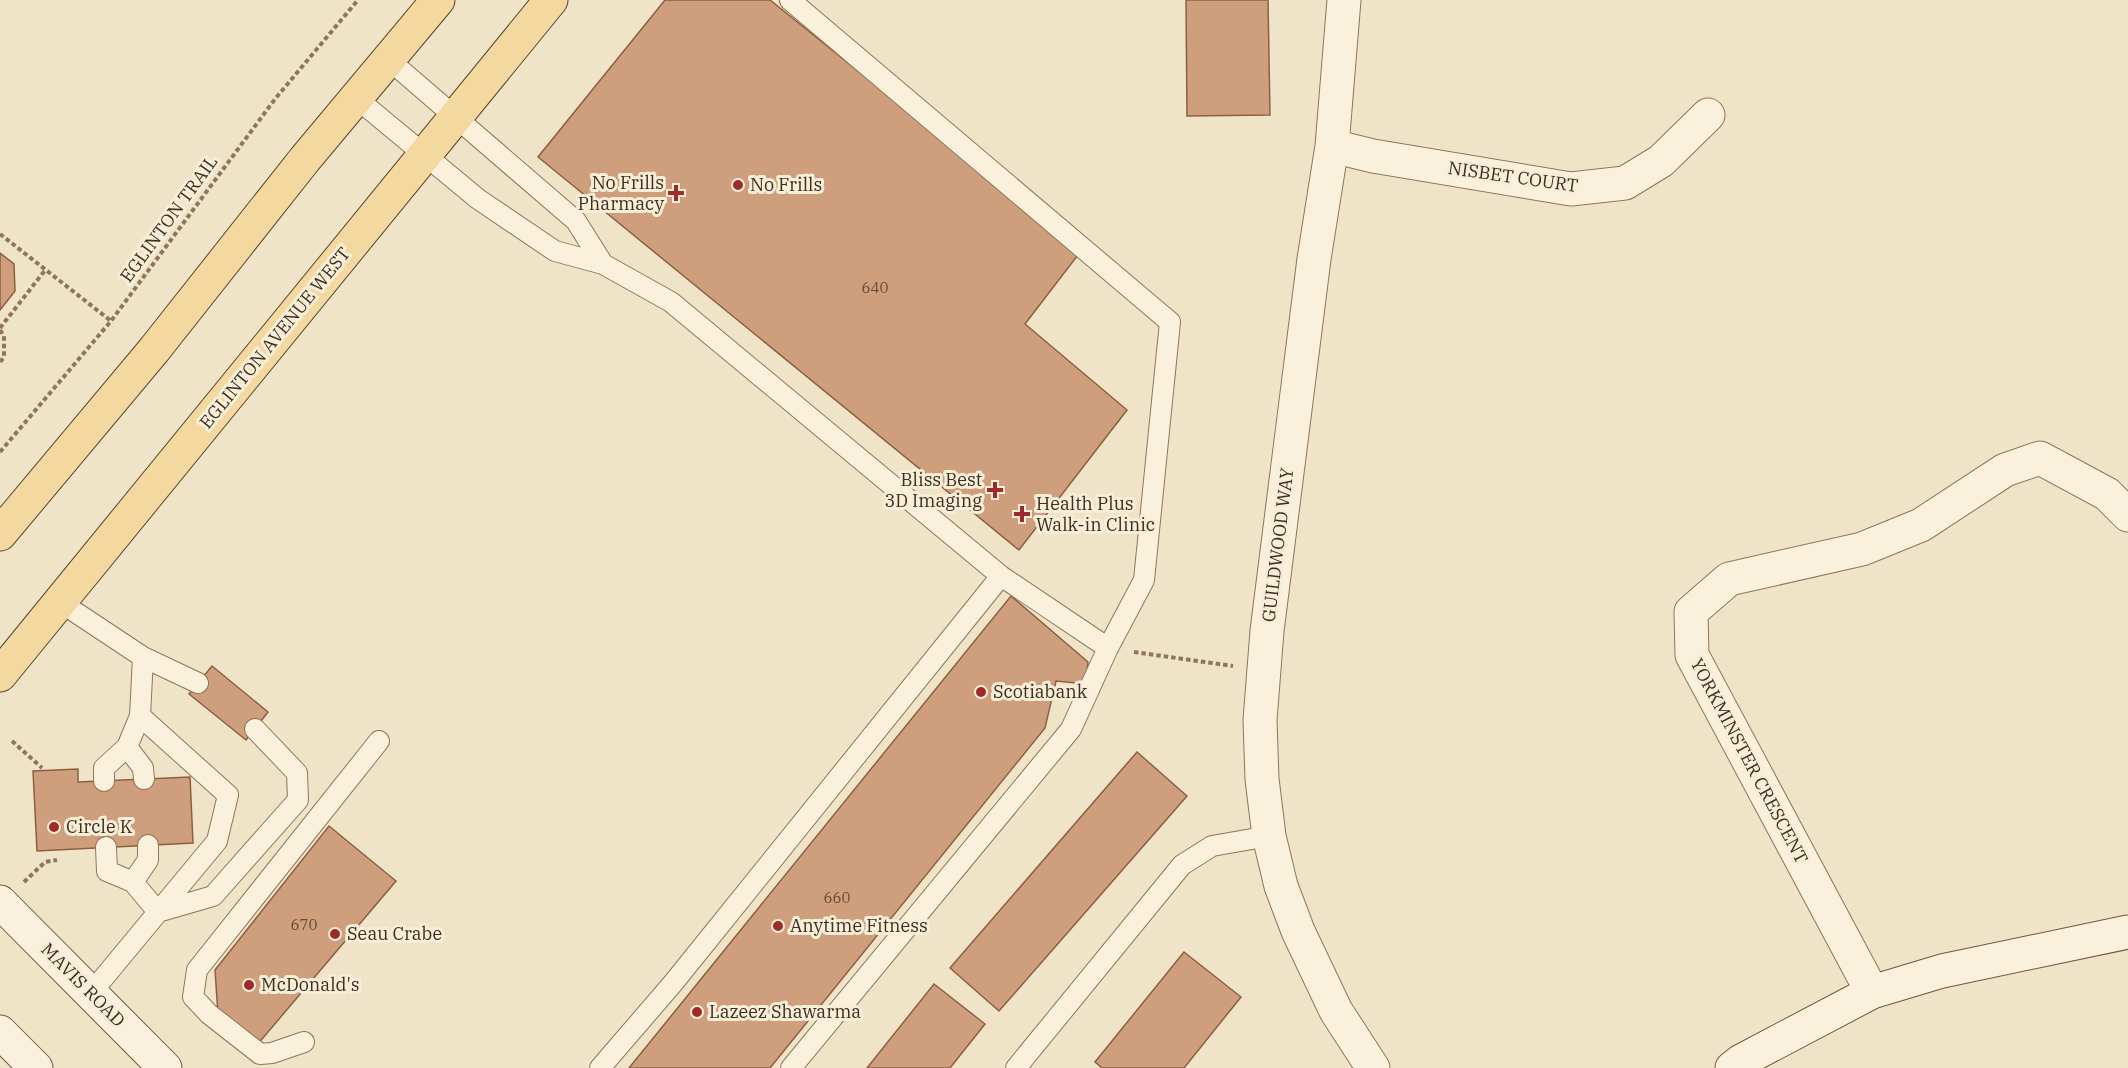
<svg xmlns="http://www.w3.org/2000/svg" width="2128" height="1068" font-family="'IBM Plex Serif',serif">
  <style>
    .building { fill: #cf9f7d; stroke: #8d5f41; stroke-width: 1.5 }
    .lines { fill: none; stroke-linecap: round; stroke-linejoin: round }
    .lane-casing { stroke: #8d765c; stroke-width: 22 }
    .street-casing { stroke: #8d765c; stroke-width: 35 }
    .secondary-casing { stroke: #6f573f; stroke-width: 35 }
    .primary-casing { stroke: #5b4430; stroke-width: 35 }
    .path { stroke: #8d765c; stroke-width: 4; stroke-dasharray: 4.5 3; stroke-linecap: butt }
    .lane { stroke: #faf1dc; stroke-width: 20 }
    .street { stroke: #faf1dc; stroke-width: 33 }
    .secondary { stroke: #faf1dc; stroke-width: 33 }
    .primary { stroke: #f3d9a0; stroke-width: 33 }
    .poi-dot { fill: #9e2a2b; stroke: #f7eed8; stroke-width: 2 }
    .labels { text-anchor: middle; stroke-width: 6; stroke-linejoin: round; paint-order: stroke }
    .number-label { font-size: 15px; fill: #624a37 }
    .street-label { font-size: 18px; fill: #3d2e20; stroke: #f7eed8 }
    .poi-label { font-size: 18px; fill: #3d2e20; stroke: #f7eed8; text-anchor: start }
  </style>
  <rect width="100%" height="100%" fill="#f0e4c8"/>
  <path class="building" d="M665,0H770L1081,251L1025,324L1127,410L1019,550L538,157Z
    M1186,0H1268L1270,115L1187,116Z
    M0,253L14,264L15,291L0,310Z
    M1011,596L1088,662L1086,684L1056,681L1045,728L770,1068H629Z
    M212,666L268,712L246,740L189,694Z
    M1137,752L1187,796L999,1011L950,968Z
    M78,769V782L190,777L193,843L37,851L33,771Z
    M329,826L396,881L257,1045L218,1014L215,970Z
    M1184,952L1241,997L1184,1068H1102L1095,1062Z
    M934,984L985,1024L950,1068H867Z"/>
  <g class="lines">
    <g class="lane-casing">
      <path id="lane" d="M790,0L1170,322L1144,580L1108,648L1071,729L791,1068
        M388,59L576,221L603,264
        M356,98L478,199L555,251L603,264L671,302L1001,576L1108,648
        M60,602L143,657L140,716L228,795L217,841L91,993
        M143,657L198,683
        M127,747L143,768L144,779
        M104,781V768L127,747L140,716
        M106,847L107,871L133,882L148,860V845
        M133,882L158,912L213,896L298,800L297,773L255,729
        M304,1042L272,1053L260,1054L209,1014L193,997L197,970L379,741
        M600,1068L674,982L1001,576
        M1016,1068L1182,865L1212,846L1269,836"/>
    </g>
    <g class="street-casing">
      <path id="street" d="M1344,0L1332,146L1314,259L1267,631L1260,720L1262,779L1269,836L1281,886L1298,931L1336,1011L1373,1068
        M1332,146L1373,156L1571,189L1625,183L1661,161L1708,115
        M1872,992L1692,655L1691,612L1729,579L1862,549L1921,525L2005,470L2040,458L2107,494L2128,515"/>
    </g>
    <g class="secondary-casing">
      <path id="secondary" d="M0,902L165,1068
        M0,1032L36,1068
        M1732,1068L1741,1061L1872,992L1942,971L2128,932"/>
    </g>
    <g class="primary-casing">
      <path id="primary" d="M0,534L154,350L305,159L438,0
        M0,675L551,0"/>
    </g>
    <path class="path" d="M0,234L111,321
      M0,328L46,269
      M0,330L4,336V357L0,362
      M0,452L111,321L275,99L358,0
      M1134,652L1233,666
      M12,741L42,768
      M24,882L45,862L57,860"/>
    <use href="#lane" class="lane"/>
    <use href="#street" class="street"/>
    <use href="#secondary" class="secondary"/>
    <use href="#primary" class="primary"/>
  </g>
  <g class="poi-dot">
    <circle cx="738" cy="185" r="6"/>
    <path d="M673 184h6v6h6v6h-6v6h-6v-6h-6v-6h6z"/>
    <path d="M992 481h6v6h6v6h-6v6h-6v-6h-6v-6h6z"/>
    <path d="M1019 505h6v6h6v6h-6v6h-6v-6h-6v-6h6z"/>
    <circle cx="981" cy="692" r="6"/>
    <circle cx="54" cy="827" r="6"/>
    <circle cx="778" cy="926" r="6"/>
    <circle cx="335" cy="934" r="6"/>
    <circle cx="249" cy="985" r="6"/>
    <circle cx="697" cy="1012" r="6"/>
  </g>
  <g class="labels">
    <g class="number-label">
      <text x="875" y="293">640</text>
      <text x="837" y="903">660</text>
      <text x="304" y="930">670</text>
    </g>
    <g class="street-label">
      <text transform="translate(1513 177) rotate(8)" y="6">NISBET COURT</text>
      <text transform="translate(169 219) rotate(-54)" y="6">EGLINTON TRAIL</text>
      <text transform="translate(275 338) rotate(-51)" y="6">EGLINTON AVENUE WEST</text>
      <text transform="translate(1278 545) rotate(-83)" y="6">GUILDWOOD WAY</text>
      <text transform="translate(1749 761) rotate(62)" y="6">YORKMINSTER CRESCENT</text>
      <text transform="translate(83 985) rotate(45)" y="6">MAVIS ROAD</text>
    </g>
    <g class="poi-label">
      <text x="664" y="189" text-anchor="end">No Frills<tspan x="664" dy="21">Pharmacy</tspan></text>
      <text x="750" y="191">No Frills</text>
      <text x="982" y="486" text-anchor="end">Bliss Best<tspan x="982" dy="21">3D Imaging</tspan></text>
      <text x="1036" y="510">Health Plus<tspan x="1036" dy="21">Walk-in Clinic</tspan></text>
      <text x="993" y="698">Scotiabank</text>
      <text x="66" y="833">Circle K</text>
      <text x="790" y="932">Anytime Fitness</text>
      <text x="347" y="940">Seau Crabe</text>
      <text x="261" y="991">McDonald's</text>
      <text x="709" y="1018">Lazeez Shawarma</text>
    </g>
  </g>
</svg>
